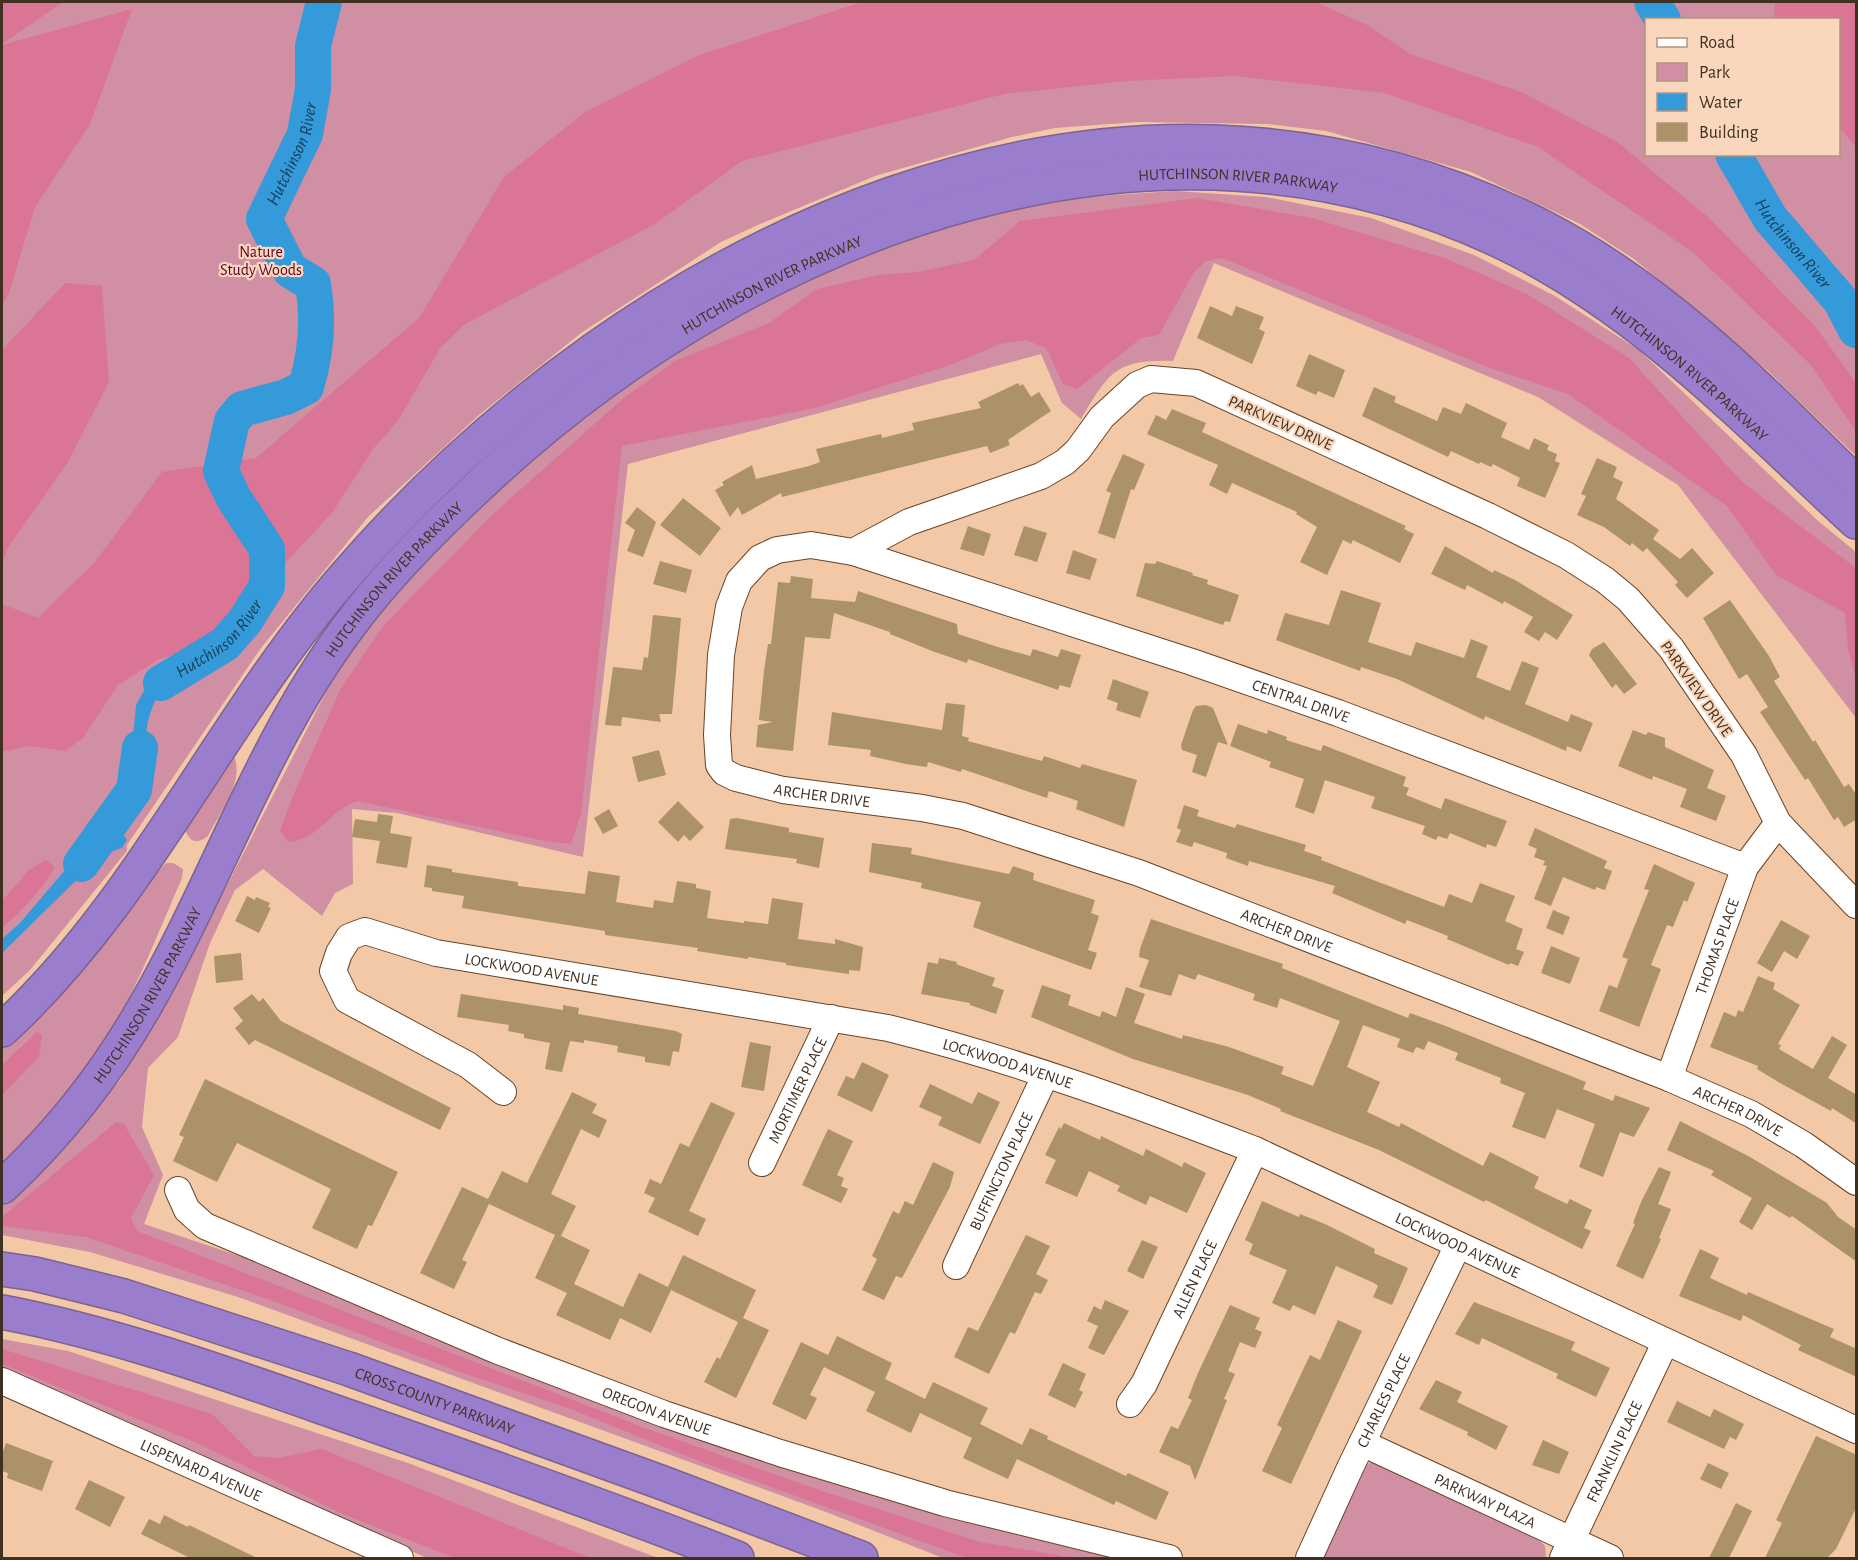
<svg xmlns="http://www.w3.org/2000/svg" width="1858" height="1560" font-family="'Alegreya Sans',sans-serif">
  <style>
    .green { fill: #d08fa2; fill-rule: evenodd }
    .forest { fill: #da7596 }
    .water { fill: #349ad9 }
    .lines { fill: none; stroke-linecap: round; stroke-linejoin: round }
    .river { stroke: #349ad9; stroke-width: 36 }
    .building { fill: #ab9267 }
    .minor-casing { stroke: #684426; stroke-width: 28 }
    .highway-casing { stroke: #7b6292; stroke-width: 36 }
    .minor { stroke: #fff; stroke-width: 26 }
    .highway { stroke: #9b7dce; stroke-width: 33 }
    .labels { text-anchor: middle; stroke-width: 4.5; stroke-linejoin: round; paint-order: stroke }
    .street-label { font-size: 16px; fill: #403022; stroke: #fad7bc }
    .park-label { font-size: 16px; fill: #5e002d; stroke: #fad7bc }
    .water-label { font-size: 18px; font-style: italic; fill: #143e58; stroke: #fad7bc }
  </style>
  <rect width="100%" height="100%" fill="#f3c8a7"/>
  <path class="green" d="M2,2H1856V456L1767,370L1634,259L1580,224L1471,172L1326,131L1267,124L1138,122L1055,128L1012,137L875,176L760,224L721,242L581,333L479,415L368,517L261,648L127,845V851L30,970L2,996ZM1646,20H1838V154H1646Z
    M1175,191L1266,197L1371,218L1474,255L1555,296L1639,350L1817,520L1856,552V718L1678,485L1538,397L1214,263L1173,361C1116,359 1109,372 1081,419L1062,403L1041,354L628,464L583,857L397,813L352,809L353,884L335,893L322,916L263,869L235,890L210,943L178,1037L148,1068L142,1127L163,1175L144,1224L281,1270L463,1351L709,1441L836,1484L971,1523L1102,1553L1140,1558H943L826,1512L238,1297L90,1252L2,1235V1201L47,1165L120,1080L183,971L343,659L416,571L534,458L621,390L701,337L839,264L970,218L1084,197Z
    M234,756C245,781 219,814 208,836C197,845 189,842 185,829Z
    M166,863H173L183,869L182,878C159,931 138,985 109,1036C81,1085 41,1126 2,1166V1047L65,983L125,908Z
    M2,1339L68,1351L408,1463L658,1558H427L2,1370Z
    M1371,1462H1378L1535,1536L1545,1546L1546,1558H1323L1365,1466Z"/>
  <path class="forest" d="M2,2H63L2,44Z
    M862,2H1316L1367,25L1410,54L1521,92L1617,142L1708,217L1815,326L1856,383V431L1810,364L1694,253L1538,147L1385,93L1234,76L1127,81L1004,94L742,161L655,224L465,324L441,347L397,422L373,449L332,513L286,562L268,611L180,653L159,659L118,685L83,738L65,751L29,746L2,752V604L38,618L94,563L162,472L256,458L419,318L504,177L585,112L697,56Z
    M1775,2H1856V147L1839,127L1838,20L1774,19Z
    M132,9L90,124L35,207L9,293L2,305V45Z
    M1198,198L1312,218L1447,259L1527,294L1629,358L1742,482L1856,568V680L1848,648L1845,613L1776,575L1727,506L1568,394L1490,368L1222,258L1206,261L1194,272L1159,335L1141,338L1077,389L1063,384L1046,348L1026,340L1000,344L953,364L815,408L622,446L581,813L571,844L545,841L357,801C328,811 321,839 288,842L280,831L292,798L341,688L384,625L494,513L625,397L677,360L769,323L817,289L878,275L918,272L974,260L1020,221Z
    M65,283L102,286L109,382L68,462L7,549L2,566V350Z
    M46,860L55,867C41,890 23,911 2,928V901L29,870Z
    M37,1032L42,1035L39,1057L2,1095V1065Z
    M116,1122L124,1124L154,1175L131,1218L137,1231L645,1428L819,1490L980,1542L1075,1558H967L699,1461L573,1410L460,1372L273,1301L86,1237L2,1226V1217Z
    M2,1349L212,1414L254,1456L278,1458L322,1449L590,1558H455L343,1514L197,1443L2,1364Z"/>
  <path class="water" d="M200,659L207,660C196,667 181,672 171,681C140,705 145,759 142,794L137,799L118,787L131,758L136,705L146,687L170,668Z
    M98,817L120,830L127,840L122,848L102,855L2,953V939L20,923L87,844L84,829L91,819Z"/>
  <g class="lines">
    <g class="river">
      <path d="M1652,2L1663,20"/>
      <path id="s1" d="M1733,154L1770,218L1841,301L1856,330"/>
      <path id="s2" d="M161,683L225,644L245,621L267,586V549L233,497L221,471L232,421L242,409L286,397L306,387C316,354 319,319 313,284L290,270L264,219L305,134L313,89V46L324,2"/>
      <path d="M81,864L134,790L140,748"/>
    </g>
  </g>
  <path class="building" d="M1210,306L1232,316L1236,306L1264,317L1259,329L1265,332L1252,364L1197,338Z
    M1309,354L1345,370L1334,398L1318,391L1316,395L1296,386Z
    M1018,383L1020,386L1023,384L1031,397L1039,392L1051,411L1008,440L1010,445L990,453L987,446L782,497L781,493L742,515L738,507L730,517L715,490L724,485L722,482L752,465L756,479L809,466L820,462L816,449L881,434L882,438L914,430L912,423L981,408L978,402Z
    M1374,387L1396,397L1394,402L1437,421L1443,407L1461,414L1466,403L1507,423L1501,437L1529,450L1534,438L1549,445L1547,450L1557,454L1555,461L1560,463L1545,498L1517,486L1520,478L1493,464L1491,467L1480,462L1479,464L1451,451L1448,457L1362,416Z
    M1172,409L1206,423L1202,432L1406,526L1404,529L1414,534L1400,563L1353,540L1351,544L1343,540L1327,575L1300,562L1317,527L1296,514L1297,512L1232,483L1227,494L1209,485L1218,465L1147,434L1156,415L1166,420Z
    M1123,454L1145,464L1134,490L1131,489L1115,539L1098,533L1111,493L1106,491Z
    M1597,458L1617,467L1613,477L1623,482L1616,499L1659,530L1653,539L1680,559L1692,548L1714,573L1687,598L1675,585L1678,582L1647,548L1643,552L1632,543L1630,546L1604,527L1577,515L1586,496L1581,494Z
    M683,498L721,528L700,556L660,525Z
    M637,507L656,522L643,557L627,551L635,530L625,523Z
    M968,526L991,534L984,556L960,549Z
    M1024,526L1047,533L1037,562L1014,555Z
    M1445,546L1493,573L1494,570L1515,580L1573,615L1557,640L1545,632L1539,641L1524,632L1533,617L1504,601L1503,604L1467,585L1465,590L1431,574Z
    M1073,550L1097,559L1090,580L1066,573Z
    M660,561L692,570L686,593L653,584Z
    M1157,561L1193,573L1192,575L1208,580L1207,584L1239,595L1230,622L1225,621L1223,625L1136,596L1145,563L1155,564Z
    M791,576L813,579L811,598L855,602L858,591L957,624L958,634L998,647L1030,656L1033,649L1058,657L1061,649L1081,655L1070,688L1060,685L1058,690L968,659L967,663L932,651L890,634V632L834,613L830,639L805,637L793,751L756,747L758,725L773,722L759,720L764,671L768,644H771L778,582L790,583Z
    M1341,590L1381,603L1368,642L1411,656L1416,642L1464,658L1471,639L1488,646L1476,677L1510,691L1522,661L1539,668L1525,704L1568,722L1571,714L1593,723L1581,752L1567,746L1566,751L1485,716L1484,720L1397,679L1361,667L1360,671L1276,640L1285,613L1329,625Z
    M1730,600L1769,656L1780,677L1774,681L1813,742L1815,740L1844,787L1849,784L1857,796V819L1844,827L1838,817L1834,820L1808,778L1805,780L1760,712L1768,707L1747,674L1739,679L1703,618Z
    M653,615L681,618L672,714H659L661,722L622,717L621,726L605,725L613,667L642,670L644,657L648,658Z
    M1604,642L1637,684L1624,694L1616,684L1612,688L1589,655L1592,649Z
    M1113,679L1149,692L1140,718L1116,710L1118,703L1107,699Z
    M946,703L965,705L962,736L969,738L968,741L1042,761L1044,756L1080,768L1082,764L1137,780L1124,827L1076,809L1078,801L1049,791L1047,798L962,769L961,772L928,762L927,767L906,764L870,756L871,750L828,745L832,712L942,730Z
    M1206,705L1213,708L1228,745L1218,742L1206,777L1192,772L1197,755L1182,750L1181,745L1193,710L1196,706Z
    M1238,724L1267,734L1268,730L1287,737L1286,740L1321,751L1323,745L1406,777L1403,786L1409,788L1406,795L1441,809L1445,798L1507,821L1496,847L1487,844L1486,848L1450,833L1447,839L1438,836L1436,840L1422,834L1425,826L1371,808L1375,797L1325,780L1314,814L1295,807L1304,779L1269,767L1271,762L1230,746Z
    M1633,730L1646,735L1648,732L1665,738V747L1714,770L1707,788L1726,796L1716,821L1680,807L1687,789L1653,776L1652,780L1618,766Z
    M659,750L666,775L638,782L632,757Z
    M678,801L704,827L690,841L684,835L678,842L658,822Z
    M1184,805L1199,810L1197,816L1235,828L1237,824L1306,845L1304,851L1322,857L1321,860L1444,907L1449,894L1472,903L1480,883L1515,896L1505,921L1523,929L1516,949L1524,952L1518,966L1510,963L1509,965L1447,939L1448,936L1407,920L1405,924L1332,893L1335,886L1249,861L1248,866L1226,858L1227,853L1194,842L1192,847L1176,842L1181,830L1177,828Z
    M609,809L618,826L603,834L594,818Z
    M378,814L393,816L390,833L412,837L407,868L376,863L380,841L352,837L355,819L377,822Z
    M737,818L789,828V832L824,838L819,868L796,863L797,859L725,849L730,819Z
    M1535,828L1607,861L1604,868L1612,871L1605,890L1596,887L1595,890L1563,877L1551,906L1534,899L1547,866L1543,865L1545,861L1534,857L1537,849L1528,845Z
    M872,843L912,848L911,854L1009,874L1013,866L1034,873L1033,880L1095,900L1091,913L1099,916L1088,950L1097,953L1091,970L973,927L981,902L921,888L922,883L869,872Z
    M1654,864L1695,883L1687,902L1684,900L1673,927L1667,925L1651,965L1661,969L1639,1027L1599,1011L1609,985L1617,988L1628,959L1622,957L1649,890L1644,889Z
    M427,865L452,869V872L518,882V886L585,894L588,871L620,876L616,902L653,908L654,900L673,903L677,881L696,884V888L711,891L707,918L744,923V921L768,924L772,898L803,903L798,939L835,944V939L863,947L860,971L849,970V974L786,965V963L748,957V959L697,951L698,948L605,935V931L462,908L464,896L432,891V888L424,887Z
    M247,896L255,900L256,897L270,903L268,907L271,908L259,933L235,921Z
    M1553,910L1570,917L1563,935L1546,928Z
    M1151,919L1283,964L1282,968L1408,1018L1410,1013L1443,1025L1586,1082L1583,1089L1613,1101L1615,1095L1650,1108L1634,1137L1620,1132L1603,1177L1579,1167L1595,1124L1557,1109L1545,1139L1512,1127L1525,1093L1500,1083L1501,1078L1455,1060L1458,1053L1428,1041L1424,1050L1416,1047L1413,1053L1397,1047L1400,1039L1363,1025L1347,1067L1380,1082L1367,1112L1399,1127L1401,1123L1483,1166L1490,1152L1539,1177L1534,1188L1567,1204L1570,1199L1592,1210L1584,1228L1591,1231L1582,1249L1486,1200L1484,1202L1379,1150L1280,1111L1281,1109L1248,1095L1133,1059L1031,1017L1042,985L1071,995L1068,1005L1100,1017L1102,1011L1116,1017L1126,987L1145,994L1134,1023L1182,1039L1183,1035L1229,1047L1284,1067L1281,1074L1313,1086L1340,1021L1280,998L1277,1008L1253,1000L1255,994L1198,974L1195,980L1179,974L1171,996L1139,987L1149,960L1139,957L1140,949Z
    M1781,920L1810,936L1797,959L1784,951L1772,972L1757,963Z
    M1551,946L1580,958L1570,984L1541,973Z
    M241,953L243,980L216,983L214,956Z
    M939,958L957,962L956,964L995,978L992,986L1004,990L996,1014L970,1005V1003L921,994L928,962L938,964Z
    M1758,976L1775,983L1773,989L1800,1005L1778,1044L1781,1045L1779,1049L1813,1069L1832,1036L1847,1045L1828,1078L1857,1095V1124L1832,1108L1831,1111L1780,1083L1757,1069L1758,1066L1710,1047L1724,1012L1736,1017L1738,1010L1743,1012Z
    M252,994L259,1002L263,998L281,1021L451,1108L440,1130L255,1040L249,1045L235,1028L243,1021L233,1008Z
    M461,994L563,1010V1005L579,1008L578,1014L676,1031L682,1034L679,1052L673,1051L670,1066L645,1062V1057L617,1052L618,1046L584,1040V1043L570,1041L562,1072L545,1069L550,1043L524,1038V1034L508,1031L509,1025L457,1017Z
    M750,1042L771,1046L764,1091L741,1087Z
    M862,1062L889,1075L872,1112L837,1095L846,1076L854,1079Z
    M205,1079L398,1172L372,1226L368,1225L357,1249L312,1228L331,1189L237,1143L217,1182L173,1161L184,1137L179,1135Z
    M930,1084L972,1104L978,1092L1000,1102L980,1144L938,1125L942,1117L919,1107Z
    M572,1092L597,1104L592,1113L607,1120L599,1138L581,1129L551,1194L576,1206L561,1236L590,1250L574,1284L623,1307L639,1273L668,1287L683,1255L756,1290L743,1318L769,1330L736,1398L704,1382L717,1357L720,1359L738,1322L671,1290L651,1333L620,1318L610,1340L556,1315L567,1293L535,1278L555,1235L489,1204L462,1260L467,1262L454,1289L420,1273L462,1187L488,1199L502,1171L527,1183Z
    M711,1102L735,1113L689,1211L706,1219L698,1236L648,1212L655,1198L644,1193L650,1179L661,1184L680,1143L689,1147Z
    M1680,1121L1750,1157L1827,1203L1838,1217L1857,1230V1262L1792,1216L1790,1218L1767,1204L1752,1230L1739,1222L1752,1198L1711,1175L1714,1171L1667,1150Z
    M1064,1123L1100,1140L1101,1136L1143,1156L1146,1149L1182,1167L1184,1162L1206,1173L1187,1213L1150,1196L1146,1205L1117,1191L1120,1186L1089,1171L1077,1197L1045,1183L1056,1160L1045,1155L1059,1127L1061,1129Z
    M828,1129L853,1141L837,1175L844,1178L841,1186L848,1189L841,1203L802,1185Z
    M933,1162L954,1172L950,1187L902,1278L896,1276L884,1300L862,1290L877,1259L872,1256L893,1211L899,1214L905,1201L913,1205Z
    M1659,1167L1671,1172L1658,1204L1671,1209L1659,1238L1661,1239L1643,1279L1616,1266L1635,1224L1633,1223L1641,1202Z
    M1262,1201L1299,1217L1300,1214L1325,1224L1375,1249L1374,1253L1408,1268L1392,1305L1373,1297L1378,1286L1374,1283L1336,1266L1315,1315L1293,1305L1290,1311L1272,1303L1287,1270L1249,1254L1253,1244L1245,1240Z
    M1026,1235L1050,1246L1036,1274L1048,1280L1041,1294L1035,1292L1015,1334L1010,1332L989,1374L954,1357L968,1327L978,1331Z
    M1142,1240L1158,1247L1143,1279L1127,1271Z
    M1700,1249L1719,1258L1710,1278L1747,1295L1748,1292L1834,1329L1830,1337L1857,1349V1377L1798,1350L1801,1345L1743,1315L1741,1321L1679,1296Z
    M1105,1300L1129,1311L1104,1355L1088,1348L1098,1326L1087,1321L1094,1306L1101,1310Z
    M1474,1302L1575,1342L1571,1350L1610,1368L1596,1397L1556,1378L1558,1374L1482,1338L1479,1345L1455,1334Z
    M1230,1305L1260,1318L1255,1329L1262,1332L1255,1348L1240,1342L1228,1371L1235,1374L1224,1399L1227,1400L1195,1480L1190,1466L1159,1452L1171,1426L1178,1429L1192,1400L1188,1398L1198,1373Z
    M1338,1320L1362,1331L1291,1484L1262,1471L1282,1428L1277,1425L1310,1355L1320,1360Z
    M837,1336L892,1363L885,1379L925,1399L933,1382L988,1408L980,1424L1022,1445L1030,1428L1048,1436L1047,1439L1126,1476L1128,1473L1169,1492L1156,1520L1116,1501L1114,1505L1017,1459L1008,1479L963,1458L972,1438L920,1413L911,1433L866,1411L875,1392L824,1367L810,1395L817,1398L806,1420L772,1404L801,1342L828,1355Z
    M1063,1363L1086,1374L1079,1390L1083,1392L1075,1408L1048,1395Z
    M1436,1380L1462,1392L1457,1402L1508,1426L1496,1450L1467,1435L1468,1432L1419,1409Z
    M1677,1401L1710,1417L1714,1409L1744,1424L1736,1440L1730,1437L1724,1449L1667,1422Z
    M1816,1436L1857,1455V1506L1836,1549L1827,1558H1765L1782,1523L1776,1520Z
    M1543,1440L1569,1452L1559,1474L1532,1465Z
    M6,1443L53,1461L42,1491L7,1478L8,1473L2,1471V1454Z
    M1708,1463L1729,1473L1721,1489L1700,1479Z
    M89,1480L125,1497L110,1527L75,1509Z
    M1736,1503L1752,1511L1729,1558H1709Z
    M164,1515L188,1527L189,1525L257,1558H190L141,1534L149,1519L160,1524Z"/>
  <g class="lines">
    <g class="minor-casing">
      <g id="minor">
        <path id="s3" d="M853,552L1192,662L1338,713L1745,867"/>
        <path id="s4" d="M1856,905L1778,823L1744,755L1671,648L1628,599L1605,580L1566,555L1488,516L1196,383L1151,379L1137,385L1102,417L1078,450L1065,462L1041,476L909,522L853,552L811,545L777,550L760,558L739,581L729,607L721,655L717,735L719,765L724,772L736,778L783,790L922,808L963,816L1139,873L1669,1078L1751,1114L1804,1145L1856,1182"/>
        <path id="s5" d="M1669,1078L1745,867L1778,823"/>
        <path id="s6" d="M503,1092L468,1065L347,1000L333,971L339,953L349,937L365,931L436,953L888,1028C1012,1059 1136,1104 1255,1150L1856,1430"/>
        <path id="s7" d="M762,1163L831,1018"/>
        <path id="s8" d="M178,1190L187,1210L205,1226L496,1350L664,1414L780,1453L945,1503L1169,1558"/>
        <path id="s9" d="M956,1266L1045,1076"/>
        <path id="s10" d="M2,1381L400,1558"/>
        <path id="s11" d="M1130,1404L1144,1384L1255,1150"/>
        <path id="s12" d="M1362,1443L1610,1558"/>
        <path id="s13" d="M1309,1558L1350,1468L1458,1245"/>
        <path id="s14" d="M1563,1558L1665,1343"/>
      </g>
    </g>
    <g class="highway-casing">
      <g id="highway">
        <path d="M2,1030C144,900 220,719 346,575C636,241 1113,9 1541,226C1662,288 1760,388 1856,483"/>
        <path id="s15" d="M2,1187C58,1135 107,1073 145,1006C216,883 261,745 346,630C389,571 442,520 496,470C763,227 1158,77 1504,243C1641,309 1746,421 1856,522"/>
        <path id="s16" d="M2,1269L35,1274L124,1296L349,1369L663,1483L861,1558"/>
        <path d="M2,1312C122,1335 238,1378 353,1418C482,1463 610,1508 737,1558"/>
      </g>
    </g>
    <use href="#minor" class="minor"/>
    <use href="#highway" class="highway"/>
  </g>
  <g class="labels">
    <g class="street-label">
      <text dy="6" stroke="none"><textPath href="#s15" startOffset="1698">HUTCHINSON RIVER PARKWAY</textPath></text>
      <text dy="6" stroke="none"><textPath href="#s15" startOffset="1212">HUTCHINSON RIVER PARKWAY</textPath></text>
      <text dy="6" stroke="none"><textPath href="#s15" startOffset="2202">HUTCHINSON RIVER PARKWAY</textPath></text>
      <text transform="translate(1281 422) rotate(24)" y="6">PARKVIEW DRIVE</text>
      <text dy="6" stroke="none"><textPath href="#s15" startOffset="728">HUTCHINSON RIVER PARKWAY</textPath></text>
      <text transform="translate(1697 688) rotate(55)" y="6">PARKVIEW DRIVE</text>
      <text dy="6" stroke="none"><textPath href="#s3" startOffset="472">CENTRAL DRIVE</textPath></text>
      <text dy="6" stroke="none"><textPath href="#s4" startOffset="1689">ARCHER DRIVE</textPath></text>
      <text dy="6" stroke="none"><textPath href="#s4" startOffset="2175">ARCHER DRIVE</textPath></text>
      <text dy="6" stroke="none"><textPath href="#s5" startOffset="140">THOMAS PLACE</textPath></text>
      <text dy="6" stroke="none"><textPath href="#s6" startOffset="440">LOCKWOOD AVENUE</textPath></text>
      <text dy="6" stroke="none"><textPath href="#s15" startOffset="242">HUTCHINSON RIVER PARKWAY</textPath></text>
      <text dy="6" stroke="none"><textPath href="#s6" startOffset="926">LOCKWOOD AVENUE</textPath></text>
      <text dy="6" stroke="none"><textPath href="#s7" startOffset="81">MORTIMER PLACE</textPath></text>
      <text dy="6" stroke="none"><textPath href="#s4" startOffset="2661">ARCHER DRIVE</textPath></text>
      <text dy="6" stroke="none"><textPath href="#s9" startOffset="105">BUFFINGTON PLACE</textPath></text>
      <text dy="6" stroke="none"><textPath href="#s6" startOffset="1412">LOCKWOOD AVENUE</textPath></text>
      <text dy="6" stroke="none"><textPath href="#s11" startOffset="141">ALLEN PLACE</textPath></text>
      <text dy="6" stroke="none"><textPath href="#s16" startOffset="453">CROSS COUNTY PARKWAY</textPath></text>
      <text dy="6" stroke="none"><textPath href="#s13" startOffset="174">CHARLES PLACE</textPath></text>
      <text dy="6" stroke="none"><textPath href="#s8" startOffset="534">OREGON AVENUE</textPath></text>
      <text dy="6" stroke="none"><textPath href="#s14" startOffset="118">FRANKLIN PLACE</textPath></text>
      <text dy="6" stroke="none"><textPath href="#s10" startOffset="218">LISPENARD AVENUE</textPath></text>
      <text dy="6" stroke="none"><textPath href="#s12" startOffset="136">PARKWAY PLAZA</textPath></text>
    </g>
    <g class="park-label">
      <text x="261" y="257">Nature<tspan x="261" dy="18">Study Woods</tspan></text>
    </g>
    <g class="water-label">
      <text dy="6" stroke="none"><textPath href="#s2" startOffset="669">Hutchinson River</textPath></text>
      <text dy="6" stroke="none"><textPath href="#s1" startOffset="108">Hutchinson River</textPath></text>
      <text dy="6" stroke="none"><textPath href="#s2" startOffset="74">Hutchinson River</textPath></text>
    </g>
  </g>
  <rect width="1858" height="1560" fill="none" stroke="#403022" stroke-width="6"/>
  <rect x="1645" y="18" width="195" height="138" fill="#fad7bc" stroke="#b0947e" stroke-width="1.5"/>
  <rect x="1657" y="38" width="30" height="9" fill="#ffffff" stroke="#b0947e" stroke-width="1.5"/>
  <text x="1699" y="48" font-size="18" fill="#403022">Road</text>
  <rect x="1657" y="63" width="30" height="18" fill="#d08fa2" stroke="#b0947e" stroke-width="1.5"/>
  <text x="1699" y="78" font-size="18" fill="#403022">Park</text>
  <rect x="1657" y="93" width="30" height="18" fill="#349ad9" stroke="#b0947e" stroke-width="1.5"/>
  <text x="1699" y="108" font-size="18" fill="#403022">Water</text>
  <rect x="1657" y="123" width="30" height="18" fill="#ab9267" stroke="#b0947e" stroke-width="1.5"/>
  <text x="1699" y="138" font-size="18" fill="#403022">Building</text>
</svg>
